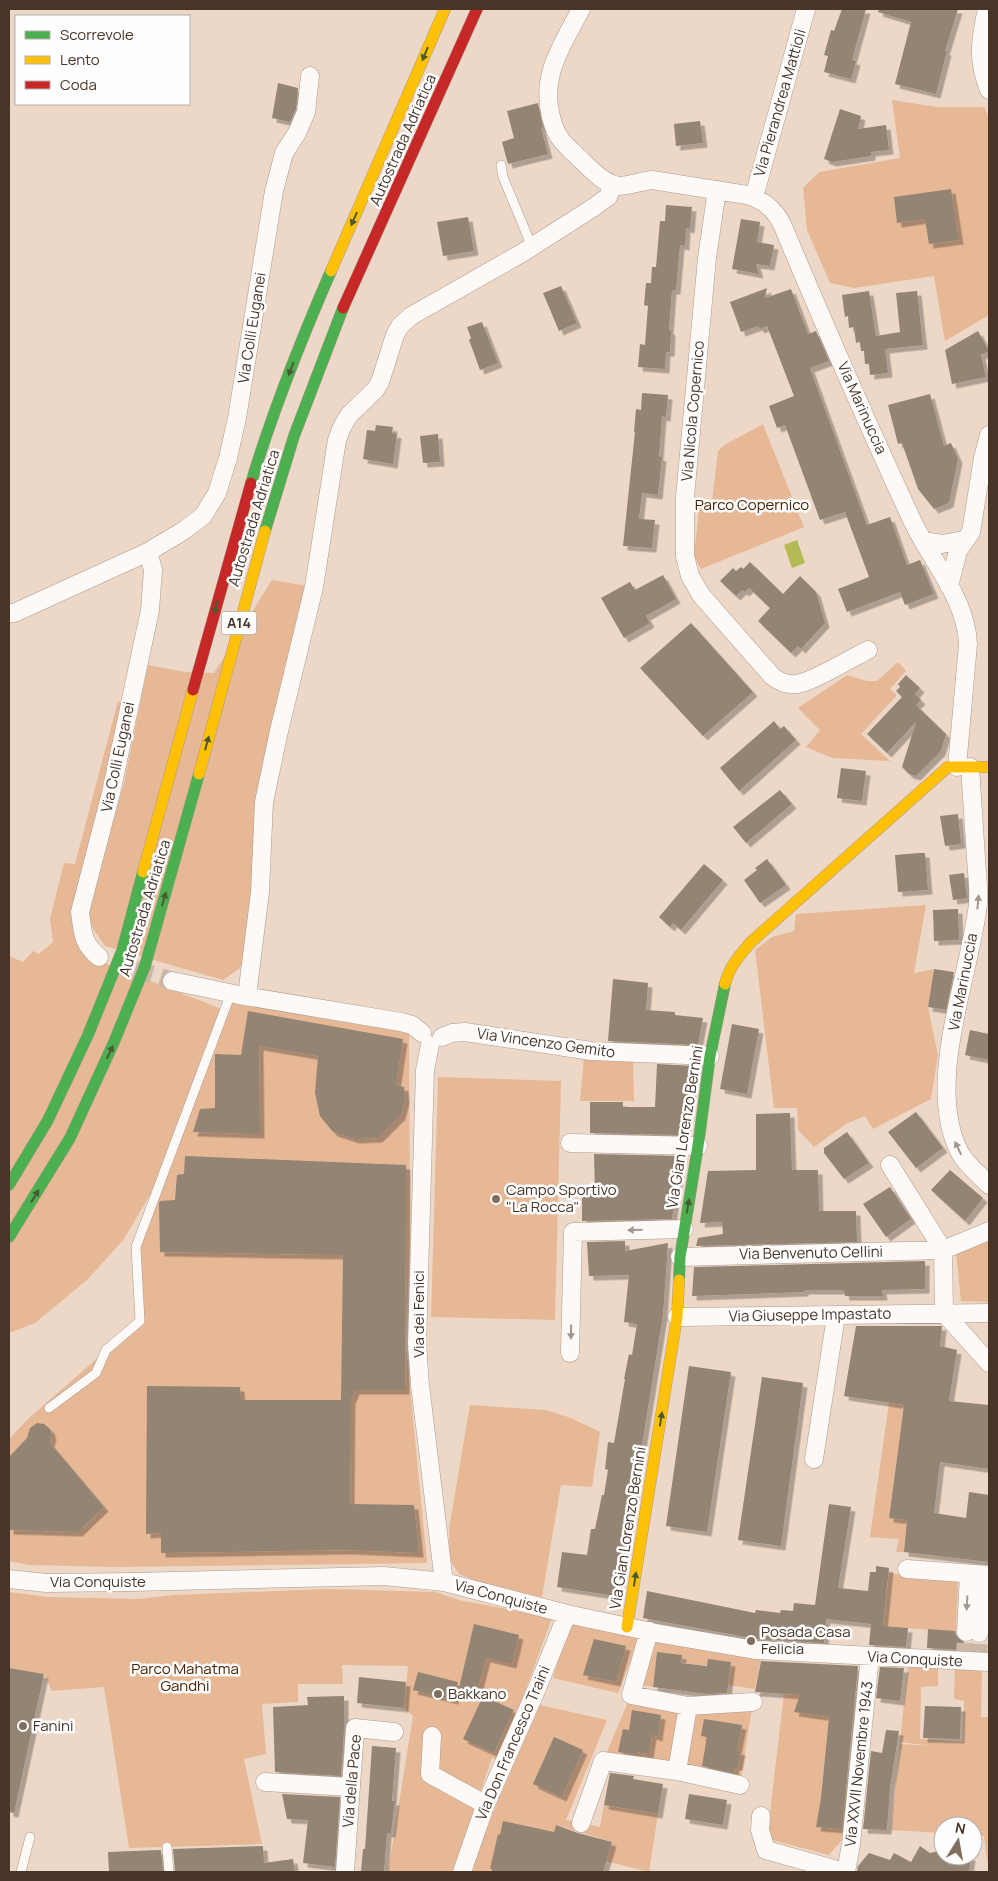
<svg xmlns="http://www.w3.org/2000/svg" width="998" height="1881" font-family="Manrope,sans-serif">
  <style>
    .green { fill: #e6b896 }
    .water { fill: #b4ba54 }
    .building { fill: #938473; filter: url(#shadow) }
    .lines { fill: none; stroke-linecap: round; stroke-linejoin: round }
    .street-tunnel { stroke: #ccb7a7; stroke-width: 18; stroke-dasharray: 18 9; stroke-linecap: butt }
    .lane-casing { stroke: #ad9a8d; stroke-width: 10 }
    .street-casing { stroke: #ad9a8d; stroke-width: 19 }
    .fast-casing { stroke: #ad9a8d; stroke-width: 12 }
    .slow-casing { stroke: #ad9a8d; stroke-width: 12 }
    .jam-casing { stroke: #ad9a8d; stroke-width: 12 }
    .lane { stroke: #fcf9f7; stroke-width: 9 }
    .street { stroke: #fcf9f7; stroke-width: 18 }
    .fast { stroke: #4caf50; stroke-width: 11 }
    .slow { stroke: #ffc107; stroke-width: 11 }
    .jam { stroke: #c62828; stroke-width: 11 }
    .oneway { fill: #495a33 }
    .oneway2 { fill: #a2978f }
    .poi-dot { fill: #826e5f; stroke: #fefefe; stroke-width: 2 }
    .labels { text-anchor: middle; stroke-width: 5; stroke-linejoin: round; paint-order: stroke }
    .shield { fill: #fefefe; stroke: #7f7168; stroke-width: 1 }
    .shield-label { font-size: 14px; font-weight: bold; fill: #483527 }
    .street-label { font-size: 15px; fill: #483527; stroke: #fefefe }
    .park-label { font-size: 15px; fill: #482200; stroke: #fefefe }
    .poi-label { font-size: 15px; fill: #483527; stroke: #fefefe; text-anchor: start }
  </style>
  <defs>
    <filter id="shadow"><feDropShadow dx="4.5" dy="4.5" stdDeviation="0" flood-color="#0004"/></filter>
  </defs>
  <rect width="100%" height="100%" fill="#edd7c7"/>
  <path class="green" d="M892,100L937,107H984L989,118V315L945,341L934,276L854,288L830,283L807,230L803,188L819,172L900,158Z
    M763,424L804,527L701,569L694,556L700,501L712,500L718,451L726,444Z
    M272,580L314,587L279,731L256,932L240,968L223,980L105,946L92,927L88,910L124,783L148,665L185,672L214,673Z
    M898,662L906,671L890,689L897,695L861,734L890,761L832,758L806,747L820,730L798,708L847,675L867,681H877Z
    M118,701L128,710L76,921L97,960L224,1010L228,1000L409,1032L410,1237L406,1345L427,1563L115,1567L29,1565L9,1561V1439L30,1417L140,1321L136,1247L162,1174L124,1239L88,1279L35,1323L9,1333V956L23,962L33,951L39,954L53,942L50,919L64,863L75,864Z
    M926,905L914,973L934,969L928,1007L938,1055L931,1099L873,1129L865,1116L846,1124L814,1147L798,1130L797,1108H774L755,950L772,937L794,931L796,914Z
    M584,1058L633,1061L634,1101H580Z
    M438,1077L561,1081L555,1320L431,1317Z
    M989,1238V1302L961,1301L956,1253Z
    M889,1403L904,1405L889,1517L907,1520L904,1552H896L899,1539L870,1537Z
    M470,1405L546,1410L571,1418L600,1432L592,1487L561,1485L542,1597L483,1584L459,1574L450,1560L449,1529Z
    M889,1573L958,1580L956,1632L883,1626Z
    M329,1589L435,1592L459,1600L552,1618L518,1711L496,1760L492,1758L453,1872H388L413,1716L404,1708L408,1666L342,1665L343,1684H298V1702L262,1704L266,1754L244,1759L262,1844L129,1848L104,1687L52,1691L44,1674L9,1668V1592L48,1597L139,1599L175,1595Z
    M570,1621L640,1638L618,1693L553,1678Z
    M654,1638L761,1658L755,1689L728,1685L731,1662C698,1668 687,1665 657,1653L653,1687L642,1685Z
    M908,1665L938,1667V1686L921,1687L920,1739L963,1742L964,1701L954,1699L955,1667L982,1668L981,1717H989V1872L984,1836L973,1835V1826H943V1833L891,1830L900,1744L933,1746L900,1742Z
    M784,1694L800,1695L829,1717L822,1788L850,1792L847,1834L829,1855L772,1840L768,1829Z
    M631,1695L688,1706L677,1771L603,1761Z
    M753,1702L740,1785L685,1772L698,1705Z
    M540,1705L607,1720L566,1820L600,1827L604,1805L658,1814L649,1872L606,1861L612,1842L556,1825L542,1872H471L496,1805Z"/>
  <path class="water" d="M797,540L805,563L792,568L784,545Z"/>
  <path class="building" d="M842,9H866L852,60L856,61L851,79L824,72L828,56L824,55L831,30L834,31Z
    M879,9H958L945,51H947L936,94L895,84L911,22L878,12Z
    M278,83L298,88L296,109L290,122L272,118Z
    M538,103L543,128H541L548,154L508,164L502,142L514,138L507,111Z
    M840,109L861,116L858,129L886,125L889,150L871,152V156L832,162L824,159Z
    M700,121L703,143L676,146L674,124Z
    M951,189L959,240L929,244L925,219L897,223L894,197Z
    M666,205L692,207L690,229L686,228L685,246L680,245L676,290H672L669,330L671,331L670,352H666L665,369L638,367L640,344L645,345L648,306L644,305L646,283H651L652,267H656L660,221H665Z
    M468,217L474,251L443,256L437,222Z
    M741,219L760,222L757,242L774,245L770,266L756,264L759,274L732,269Z
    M561,286L577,323L559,331L543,293Z
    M767,288L765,298L791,289L808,334L816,331L829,361L810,368L867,525L890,517L907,565L920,560L934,594L905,605L900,592L847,612L838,589L869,577L845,512L820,520L785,425L777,428L769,406L794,396L767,326L760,329L758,326L741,332L730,302Z
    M869,291L876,336L900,332L896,293L917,291L923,345L885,349L888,373L870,375L869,364H865L864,351H861L860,342L856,343L854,327L849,328L848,316L845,317L842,295Z
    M482,322L498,363L480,370L469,340L471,338L467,327Z
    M978,331L989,351L981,355L986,377L952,384L945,350Z
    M642,393L668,395L666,417L662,416L659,456L662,457L658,495L642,493L639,519L655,520L652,548L623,546L635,432H634L636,409L641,410Z
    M930,394L944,446L951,443L958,459L949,503L934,509L918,489L902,443L898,444L888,405Z
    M376,425L393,427L392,433L397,434L393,464L363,459L367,430L375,431Z
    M438,434L440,462L423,463L420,436Z
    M750,562L783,594L800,576L816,592L825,623L801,649L798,646L791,653L758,621L770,608L749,588L745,592L742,590L736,596L720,581L733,568L736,571L741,567L743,569Z
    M663,575L676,599L646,616L650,623L624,638L601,598L630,582L635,590Z
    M691,623L753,692L703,736L640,668Z
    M906,675L920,688L915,694L921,700L916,705L946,734L941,751L916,776L909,774L902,767L916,722L887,753L867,734L902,697L896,691L900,687L898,684Z
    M774,721L780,729L784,726L796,740L739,791L720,768Z
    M841,768L866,771L862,801L837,798Z
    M780,790L792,804L746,843L733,827Z
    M958,814L961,844L945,846L940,816Z
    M919,853H925L928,890L898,892L895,855Z
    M767,859L786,885L760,903L744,880L757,870L755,868Z
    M704,864L723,880L681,930L673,923L670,927L659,917Z
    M964,873L967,898L953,900L949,875Z
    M958,909L959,940L934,941L933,910Z
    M934,969L954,972L946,1010L928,1007Z
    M613,979L648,983L646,1010L675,1012V1015L703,1018L698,1045L608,1041Z
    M248,1011L403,1039L396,1085L404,1087L405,1099L401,1115L378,1138L355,1139L333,1132L320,1116L315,1093L318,1056L259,1046L260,1134L193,1132L200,1109L215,1108V1054L241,1055Z
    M732,1024L759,1029L747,1094L720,1089Z
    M970,1030L989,1034V1060L965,1055Z
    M657,1064L694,1066L685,1131H683V1135L590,1133V1102H623V1107H655Z
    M916,1112L943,1148L916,1168L888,1132Z
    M790,1113L792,1170H818L819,1211H856L857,1242L696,1246L698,1238L723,1234L722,1222L700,1223L708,1171L756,1170V1114Z
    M847,1132L869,1163L844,1179L824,1153V1148Z
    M594,1154L682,1156L672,1219L582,1221V1194H595Z
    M185,1156L406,1165L405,1390H355L351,1400L350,1504L414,1505L419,1553L345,1550L161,1553V1533L146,1534L147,1386L240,1387L241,1400H341L343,1255L160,1252L159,1203L160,1201L175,1200L177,1175L184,1174Z
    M950,1170L983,1198L965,1221L931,1190Z
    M890,1187L911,1219L886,1237L863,1204Z
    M625,1241V1251L668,1243L663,1315L631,1513H628L615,1596L557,1587L562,1552L587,1555L591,1529H595L602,1495H604L608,1470L605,1469L608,1442L614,1443L625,1379H624L629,1354L632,1355L637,1324L624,1322L629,1275L589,1276L587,1242Z
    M925,1261V1289L882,1290L883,1296H845L844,1290H804V1292L692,1296L694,1267Z
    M856,1326H942L940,1346L957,1350L949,1401L989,1405V1469L940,1462L934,1513L966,1518L969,1492L989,1495V1562L904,1552L907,1520L889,1518L904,1405L844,1396Z
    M689,1366L731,1372L707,1532L666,1526Z
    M762,1377L803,1383L781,1546L738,1540Z
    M37,1423L44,1424L50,1429L52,1436L50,1443L104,1507L78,1532L9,1530V1457L27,1438L30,1428Z
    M829,1504L851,1507L838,1588L868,1591L870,1572H876V1566L889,1568L883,1626L908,1628L906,1647L869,1645L871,1624L826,1619L824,1643L756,1639L643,1618L647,1591L755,1613L756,1610L780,1613L781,1610L793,1611L794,1603L815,1605Z
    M474,1624L519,1635L512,1664L486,1658L477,1693L459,1688Z
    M928,1629L955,1631L957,1637L964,1642L963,1650L927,1648Z
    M594,1639L626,1646L616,1682L583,1675Z
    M657,1652L682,1655L681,1663L707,1666L708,1659L731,1662L727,1693L708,1694L653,1687Z
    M761,1661L858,1666L842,1829L816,1827L821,1798L829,1717L794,1712L800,1695L755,1692Z
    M880,1667L904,1668L900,1701L876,1698Z
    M9,1668L44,1674L14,1813L9,1812Z
    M418,1672L458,1682L454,1700L413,1690Z
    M359,1677L406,1682L404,1708L357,1703Z
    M344,1696V1730L341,1776L275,1772L273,1707L308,1705L307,1697Z
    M483,1696L514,1710L494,1753L463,1739Z
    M925,1706L961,1707L960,1739L923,1738Z
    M632,1710L661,1715L658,1737L652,1735L649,1754L637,1752V1755L618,1752L623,1729L629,1730Z
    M704,1719L742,1725L737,1750L741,1751L738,1766H735L734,1773L702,1766L707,1737L701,1736Z
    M886,1730L899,1731L890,1788L887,1830L863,1829L871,1751L882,1753Z
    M554,1737L583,1750L562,1797L533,1784Z
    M372,1746L396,1748L392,1801H395L391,1833H387L384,1872H361L363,1849H365Z
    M610,1773L634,1776L633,1779L663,1784L658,1814L604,1805Z
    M282,1794L340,1797L335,1867L303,1863L308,1820L287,1819Z
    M689,1794L727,1800L723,1825L685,1819Z
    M503,1821L554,1832L556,1825L578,1833L612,1842L603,1872H492V1869H490L498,1834L500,1835Z
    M263,1846L264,1863L293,1859L295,1872H175L173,1849Z
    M920,1846L930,1853L943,1850V1856H971L969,1872H857L858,1866L869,1853L890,1860L894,1853L911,1862Z
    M158,1850H161L163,1872H109L108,1852Z"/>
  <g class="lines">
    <path class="street-tunnel" d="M135,969L172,981
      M965,1661L966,1632
      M978,1662L979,1633"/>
    <g class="lane-casing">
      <path id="lane" d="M501,165L503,177L532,247
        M49,1408L96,1373L106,1350L140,1321L136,1247L231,993
        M167,1847L169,1872
        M21,1872L30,1837"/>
    </g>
    <g class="street-casing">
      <path id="street" d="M581,9C563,44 540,75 551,117C553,125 556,134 562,141C567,147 573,152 578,157C590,168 601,182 618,186C624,187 643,181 652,180L747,195C763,200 774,208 782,224C823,322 866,421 911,518C930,560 966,597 968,644L957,767
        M987,9C980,40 977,60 989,90
        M717,190L707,258L685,497V556L690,576L701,595L772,676C779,682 788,685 797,684C812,682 852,658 868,650
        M754,197L806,9
        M923,541L942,544L964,540
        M148,552L183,531L203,516L217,493L228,458L237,418L274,191L284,153L297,133L306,112L310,76
        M949,586L958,551L971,532L983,458L989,435
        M9,613H14L148,552L153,570L150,610L111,793L80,912C83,933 82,943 99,957
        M970,767C972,797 974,828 976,858C977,874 979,888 978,904C970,976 925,1082 959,1151C965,1164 979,1174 989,1185
        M172,981L239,995L401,1022L412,1025L422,1033
        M247,996L260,892L264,802L279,731L314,587L337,440L342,427L349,415L375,390L380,382L395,335L400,326L411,316L522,253L591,209L608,197L613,184
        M442,1037L452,1033L465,1032L591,1051L710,1056
        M430,1045L425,1070L417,1344L420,1385L444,1582
        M570,1143L698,1146
        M890,1165L943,1250L944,1313L989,1363
        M680,1257L943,1250L989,1231
        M677,1317L989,1313
        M570,1353L573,1232L684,1229
        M814,1459L836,1316
        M907,1569L989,1575
        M9,1579L46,1583L133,1582L384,1576L444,1582L567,1614L656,1633L755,1650L989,1662
        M966,1632L969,1574
        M979,1633L982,1575
        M688,1706L753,1702
        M432,1736L430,1774L479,1801L485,1806
        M677,1771L740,1785
        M265,1782L351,1787
        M761,1816L760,1830L766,1850L844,1872
        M581,1823L603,1761L677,1771L688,1706L631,1695L649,1631
        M345,1872L355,1728L394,1732
        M462,1872L485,1806L538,1686L567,1614
        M846,1872L851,1844L870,1656"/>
    </g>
    <g class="fast-casing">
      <path id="fast" d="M251,483C273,410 301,340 331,271
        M265,531L294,436L343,308
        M9,1185L48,1120L88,1035L122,951L143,872
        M9,1237L70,1138L114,1042L145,966L199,774
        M679,1280L680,1257L698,1146L710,1056L725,984"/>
    </g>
    <g class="slow-casing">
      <path id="slow" d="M331,271L445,9
        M199,774L265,531
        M143,872L193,690
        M725,984C729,967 740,955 751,942L948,767H989
        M627,1627L677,1317L679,1280"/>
    </g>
    <g class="jam-casing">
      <path id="jam" d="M343,308L477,9
        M193,690L251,483"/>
    </g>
    <use href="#lane" class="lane"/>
    <use href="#street" class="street"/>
    <use href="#fast" class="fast"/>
    <use href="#slow" class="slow"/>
    <use href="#jam" class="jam"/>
  </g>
  <defs><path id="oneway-solid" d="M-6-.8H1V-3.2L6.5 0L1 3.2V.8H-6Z" transform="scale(1.25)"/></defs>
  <g class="oneway">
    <use href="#oneway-solid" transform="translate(425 54) rotate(113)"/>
    <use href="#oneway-solid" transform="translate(354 219) rotate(114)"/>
    <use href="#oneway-solid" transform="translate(291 369) rotate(111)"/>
    <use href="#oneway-solid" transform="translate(216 607) rotate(105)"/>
    <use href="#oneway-solid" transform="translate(207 743) rotate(-75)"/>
    <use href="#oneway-solid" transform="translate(164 899) rotate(-74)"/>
    <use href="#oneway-solid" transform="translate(110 1052) rotate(-65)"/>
    <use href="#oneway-solid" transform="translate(35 1196) rotate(-58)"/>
    <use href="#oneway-solid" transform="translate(688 1206) rotate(-80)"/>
    <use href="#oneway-solid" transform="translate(661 1419) rotate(-81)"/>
    <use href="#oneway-solid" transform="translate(635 1579) rotate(-81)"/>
  </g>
  <g class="oneway2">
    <use href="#oneway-solid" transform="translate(978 902) rotate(-85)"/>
    <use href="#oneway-solid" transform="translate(958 1148) rotate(-115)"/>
    <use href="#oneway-solid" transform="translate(635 1230) rotate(178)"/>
    <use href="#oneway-solid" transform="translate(571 1332) rotate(91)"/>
    <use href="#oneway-solid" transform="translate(967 1603) rotate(93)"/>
  </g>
  <g class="poi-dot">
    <circle cx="496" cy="1199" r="5"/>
    <circle cx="751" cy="1641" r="5"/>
    <circle cx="438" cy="1694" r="5"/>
    <circle cx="23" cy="1726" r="5"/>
  </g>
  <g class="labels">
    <rect class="shield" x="221.5" y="611.5" width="35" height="23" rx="4"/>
    <g class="shield-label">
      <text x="239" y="628">A14</text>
    </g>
    <g class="street-label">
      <text transform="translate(780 103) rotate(-74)" y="5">Via Pierandrea Mattioli</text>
      <text transform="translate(403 140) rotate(-66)" y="5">Autostrada Adriatica</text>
      <text transform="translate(252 328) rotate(-81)" y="5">Via Colli Euganei</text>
      <text transform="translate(862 408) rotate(66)" y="5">Via Marinuccia</text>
      <text transform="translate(693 411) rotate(-85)" y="5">Via Nicola Copernico</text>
      <text transform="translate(254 518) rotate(-73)" y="5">Autostrada Adriatica</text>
      <text transform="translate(118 757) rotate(-78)" y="5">Via Colli Euganei</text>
      <text transform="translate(145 908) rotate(-73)" y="5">Autostrada Adriatica</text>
      <text transform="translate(963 982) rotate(-79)" y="5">Via Marinuccia</text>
      <text transform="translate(546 1043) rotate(8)" y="5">Via Vincenzo Gemito</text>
      <text transform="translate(685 1127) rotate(-81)" y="5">Via Gian Lorenzo Bernini</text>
      <text transform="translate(811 1253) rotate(-1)" y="5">Via Benvenuto Cellini</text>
      <text transform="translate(419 1314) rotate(-90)" y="5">Via dei Fenici</text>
      <text transform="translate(810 1315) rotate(-1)" y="5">Via Giuseppe Impastato</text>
      <text transform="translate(628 1528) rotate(-81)" y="5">Via Gian Lorenzo Bernini</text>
      <text x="98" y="1587">Via Conquiste</text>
      <text transform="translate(501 1597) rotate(15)" y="5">Via Conquiste</text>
      <text transform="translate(915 1659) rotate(3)" y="5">Via Conquiste</text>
      <text transform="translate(513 1743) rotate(-67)" y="5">Via Don Francesco Traini</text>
      <text transform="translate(859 1764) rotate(-84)" y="5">Via XXVII Novembre 1943</text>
      <text transform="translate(352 1781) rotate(-85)" y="5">Via della Pace</text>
    </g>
    <g class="park-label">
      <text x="752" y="510">Parco Copernico</text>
      <text x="185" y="1674">Parco Mahatma<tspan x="185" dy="17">Gandhi</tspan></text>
    </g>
    <g class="poi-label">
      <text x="506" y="1195">Campo Sportivo<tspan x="506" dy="17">"La Rocca"</tspan></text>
      <text x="761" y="1637">Posada Casa<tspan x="761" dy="17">Felicia</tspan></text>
      <text x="448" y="1699">Bakkano</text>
      <text x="33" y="1731">Fanini</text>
    </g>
  </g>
  <rect width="998" height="1881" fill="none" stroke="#483527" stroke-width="20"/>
  <rect x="15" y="15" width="175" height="90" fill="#fefefe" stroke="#b5aea8"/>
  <rect x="25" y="31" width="25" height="8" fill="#4caf50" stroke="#b5aea8"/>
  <text x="60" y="40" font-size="15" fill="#483527">Scorrevole</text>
  <rect x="25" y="56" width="25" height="8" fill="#ffc107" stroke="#b5aea8"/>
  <text x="60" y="65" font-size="15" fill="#483527">Lento</text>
  <rect x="25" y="81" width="25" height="8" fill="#c62828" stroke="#b5aea8"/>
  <text x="60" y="90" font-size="15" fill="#483527">Coda</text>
  <g transform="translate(958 1841) rotate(11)"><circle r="24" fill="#fefefe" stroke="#b5aea8"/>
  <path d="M0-4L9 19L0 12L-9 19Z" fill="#826e5f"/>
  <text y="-8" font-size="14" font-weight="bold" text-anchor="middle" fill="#483527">N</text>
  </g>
</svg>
